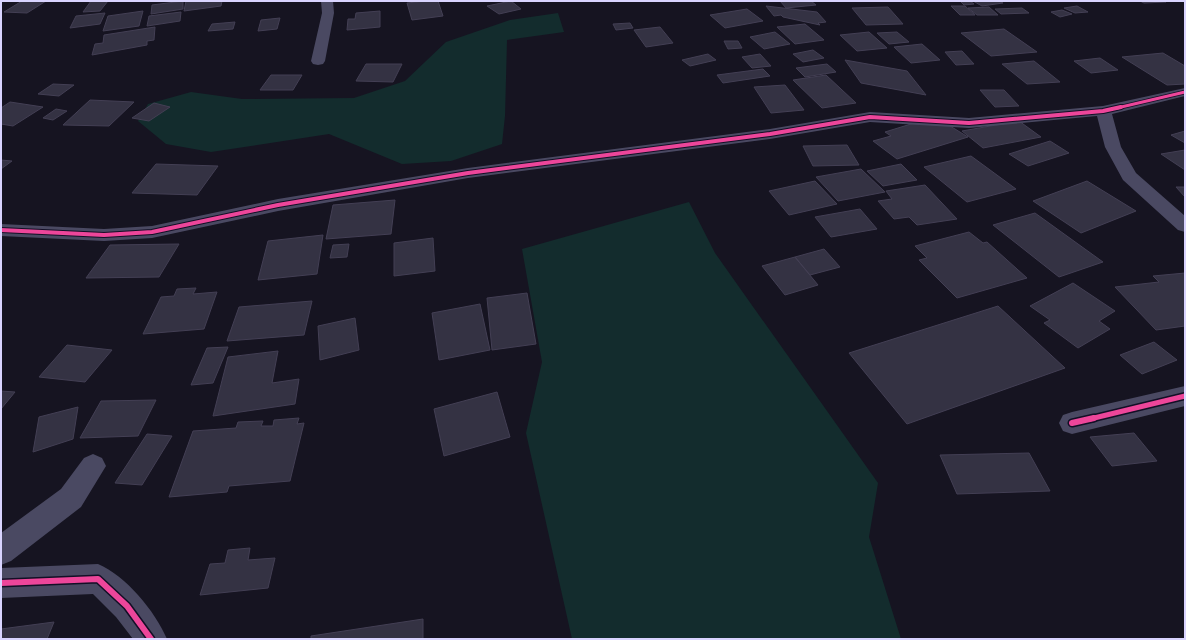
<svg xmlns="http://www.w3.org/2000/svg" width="1186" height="640" font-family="'Source Sans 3',sans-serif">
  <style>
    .green { fill: #132c2d }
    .building { fill: #343243; stroke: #433f54 }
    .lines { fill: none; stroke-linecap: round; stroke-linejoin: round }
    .minor { fill: #4a4962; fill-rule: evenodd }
    .cycleway-far3-casing { stroke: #130f26; stroke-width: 4.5 }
    .cycleway-far2-casing { stroke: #130f26; stroke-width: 6 }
    .cycleway-far1-casing { stroke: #130f26; stroke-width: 8 }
    .cycleway-casing { stroke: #130f26; stroke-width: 9 }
    .cycleway-far3 { stroke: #ed469a; stroke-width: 3 }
    .cycleway-far2 { stroke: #ed469a; stroke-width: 4 }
    .cycleway-far1 { stroke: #ed469a; stroke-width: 5 }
    .cycleway { stroke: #ed469a; stroke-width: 6 }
  </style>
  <rect width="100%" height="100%" fill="#161421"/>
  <path class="green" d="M558,13L564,32L507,40L505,116L502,144L451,161L402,164L329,134L211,152L166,144L138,121L148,104L191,92L242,99L354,98L405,81L446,42L510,20Z
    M689,202L715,253L878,483L869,537L901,639H572L526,433L542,362L522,249Z"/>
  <path class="building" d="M22,1H46L27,13L4,12Z
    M91,1H108L100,11L83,12Z
    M183,1V9L151,14L152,5Z
    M186,1H222L221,6L184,11Z
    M426,1H438L443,16L412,20L407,3Z
    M511,1L521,9L499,14L487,6Z
    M780,1H811L816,5L786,8Z
    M960,1H970L974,4L964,5Z
    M973,1H999L1003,3L982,6Z
    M1140,1H1164L1166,2L1144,3Z
    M766,6L817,12L826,22L818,23L820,25L783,17L781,15L774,16Z
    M951,6H965L975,15H960Z
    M1077,6L1088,12L1075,13L1064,8Z
    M888,7L903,24L866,25L852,8Z
    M989,7L998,15H977L968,8Z
    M1022,8L1029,13L1001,14L995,9Z
    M747,9L763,21L725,28L710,15Z
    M1062,10L1072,14L1060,17L1051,12Z
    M143,11L139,26L103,31L108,16Z
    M380,11V27L347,30L348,19H355L356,13Z
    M181,12L180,21L147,26L149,16Z
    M105,13L100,24L70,28L76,16Z
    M280,18L277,29L258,31L261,20Z
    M235,22L233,29L208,31L212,24Z
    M630,23L633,28L616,30L613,24Z
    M805,24L824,40L795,44L777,27Z
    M155,27L154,40L147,41V45L92,55L95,44L103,43L104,35Z
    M660,27L673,43L646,47L634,30Z
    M1004,29L1037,52L991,56L961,33Z
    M775,32L790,44L764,49L750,37Z
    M869,32L887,48L857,51L840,35Z
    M897,32L909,42L889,44L877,33Z
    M724,41H738L742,48L728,49Z
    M922,44L940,60L911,63L894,47Z
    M813,50L824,58L803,62L793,54Z
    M962,51L974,64L956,65L945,52Z
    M1163,53L1185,66V84L1167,85L1122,57Z
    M708,54L716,60L690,66L682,60Z
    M760,54L771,66L752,68L742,57Z
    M1100,58L1118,70L1091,73L1074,61Z
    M845,60L907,71L926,95L861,83Z
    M1034,61L1060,82L1027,84L1002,64Z
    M366,64H402L393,82L356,81Z
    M827,64L836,72L805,77L796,68Z
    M763,69L770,76L723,83L717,75Z
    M271,75H302L293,90H260Z
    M826,75L856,103L822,108L793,80Z
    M53,84L74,85L59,96L38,94Z
    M785,85L804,110L771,113L754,87Z
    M980,90H1004L1019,106L995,107Z
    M90,100L134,102L109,126L63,125Z
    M10,102L43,107L13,126L1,124V108Z
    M154,103L170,107L149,121L132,118Z
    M56,109L67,111L53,120L43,118Z
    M924,120L942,121L968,137L897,159L873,141L891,136L885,132Z
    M1019,121L1041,137L983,148L962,131Z
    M1185,131V143L1171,135Z
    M1050,141L1069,153L1028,166L1009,154Z
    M847,145L859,165L813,166L803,146Z
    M1185,150V170L1161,154Z
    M971,156L1016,189L967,202L924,167Z
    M1,160L12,161L1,169Z
    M156,164L218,166L197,195L132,193Z
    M901,164L917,180L883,186L867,171Z
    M861,169L885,192L838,201L816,177Z
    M815,181L837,204L789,215L769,191Z
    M1087,181L1136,211L1081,233L1033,201Z
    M925,185L957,219L917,225L909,217L894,219L878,201L892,199L886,191Z
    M1176,187H1185V197Z
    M395,200L391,234L326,239L333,205Z
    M860,209L877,229L831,237L815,217Z
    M1035,213L1103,262L1059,277L993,225Z
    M969,232L983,243L987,242L1027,278L957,298L919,260L927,258L915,246Z
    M323,235L317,274L258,280L268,241Z
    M433,238L435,271L394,276V243Z
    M179,244L159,277L86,278L110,245Z
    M349,244L347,257L330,258L333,245Z
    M824,249L840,267L810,275L795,257Z
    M795,257L818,285L785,295L762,266Z
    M1185,273V326L1156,330L1115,287L1159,282L1153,276Z
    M1073,283L1115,311L1099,321L1110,329L1078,348L1044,323L1050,320L1030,306Z
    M196,288L193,294L217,292L204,329L143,334L161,297L174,296L177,289Z
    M527,293L536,344L492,350L487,298Z
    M312,301L304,335L227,341L239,307Z
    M480,304L490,350L439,360L432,313Z
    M998,306L1065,368L907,424L849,353Z
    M355,318L359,350L320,360L318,326Z
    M1154,342L1177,360L1142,374L1120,355Z
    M67,345L112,350L85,382L39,377Z
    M228,347L213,383L191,385L207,348Z
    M278,351L272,383L299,379L295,404L213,416L228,357Z
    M1,391L15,392L1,409Z
    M497,392L510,437L444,456L434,409Z
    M156,400L138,436L80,438L101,401Z
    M78,407L73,439L33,452L39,417Z
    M299,418L297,424L304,423L290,481L229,486L227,492L169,497L193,431L236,428L238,422L263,421L261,426H273L274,420Z
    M1134,433L1157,461L1112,466L1090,437Z
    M147,434L172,436L142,485L115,483Z
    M1029,453L1050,491L957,494L940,455Z
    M250,548L248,560L275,558L268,588L200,595L210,564L225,563L228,550Z
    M423,619V639H311V636Z
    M54,622L47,639H1V629Z"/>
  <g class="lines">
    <path class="minor" d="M321,1H333L334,13L325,61L323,64L318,65L313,64L311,61L322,13Z
      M1185,88V96L1112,114L1121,147L1136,173L1185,216V232L1178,230L1123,180L1105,147L1097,116L969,128L870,122L770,139L468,178L278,211L152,238L104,241L1,236V224L104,229L152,226L278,199L468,168L770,129L870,112L969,118L1103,106Z
      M1185,386V406L1072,434L1063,431L1059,423L1063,415L1072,412Z
      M93,454L102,458L106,466L81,507L11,561L1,565V533L61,489L84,458Z
      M98,564C126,576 155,611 167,639H133L116,617L93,594L1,598V568Z"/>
    <g class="cycleway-far3-casing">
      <path id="cycleway-far3" d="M1117,108L1185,92"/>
    </g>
    <g class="cycleway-far2-casing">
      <path id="cycleway-far2" d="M1,230L104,235L152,232L278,205L468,173L770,134L870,117L969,123L1103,111L1121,107"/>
    </g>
    <g class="cycleway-far1-casing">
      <path id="cycleway-far1" d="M1090,419L1185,396"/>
    </g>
    <g class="cycleway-casing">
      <path id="cycleway" d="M1072,423L1094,418
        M1,583L98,579L127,606L151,639"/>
    </g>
    <use href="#cycleway-far3" class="cycleway-far3"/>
    <use href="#cycleway-far2" class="cycleway-far2"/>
    <use href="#cycleway-far1" class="cycleway-far1"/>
    <use href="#cycleway" class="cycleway"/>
  </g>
  <rect width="1186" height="640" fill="none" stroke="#d9d4ff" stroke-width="4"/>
</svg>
